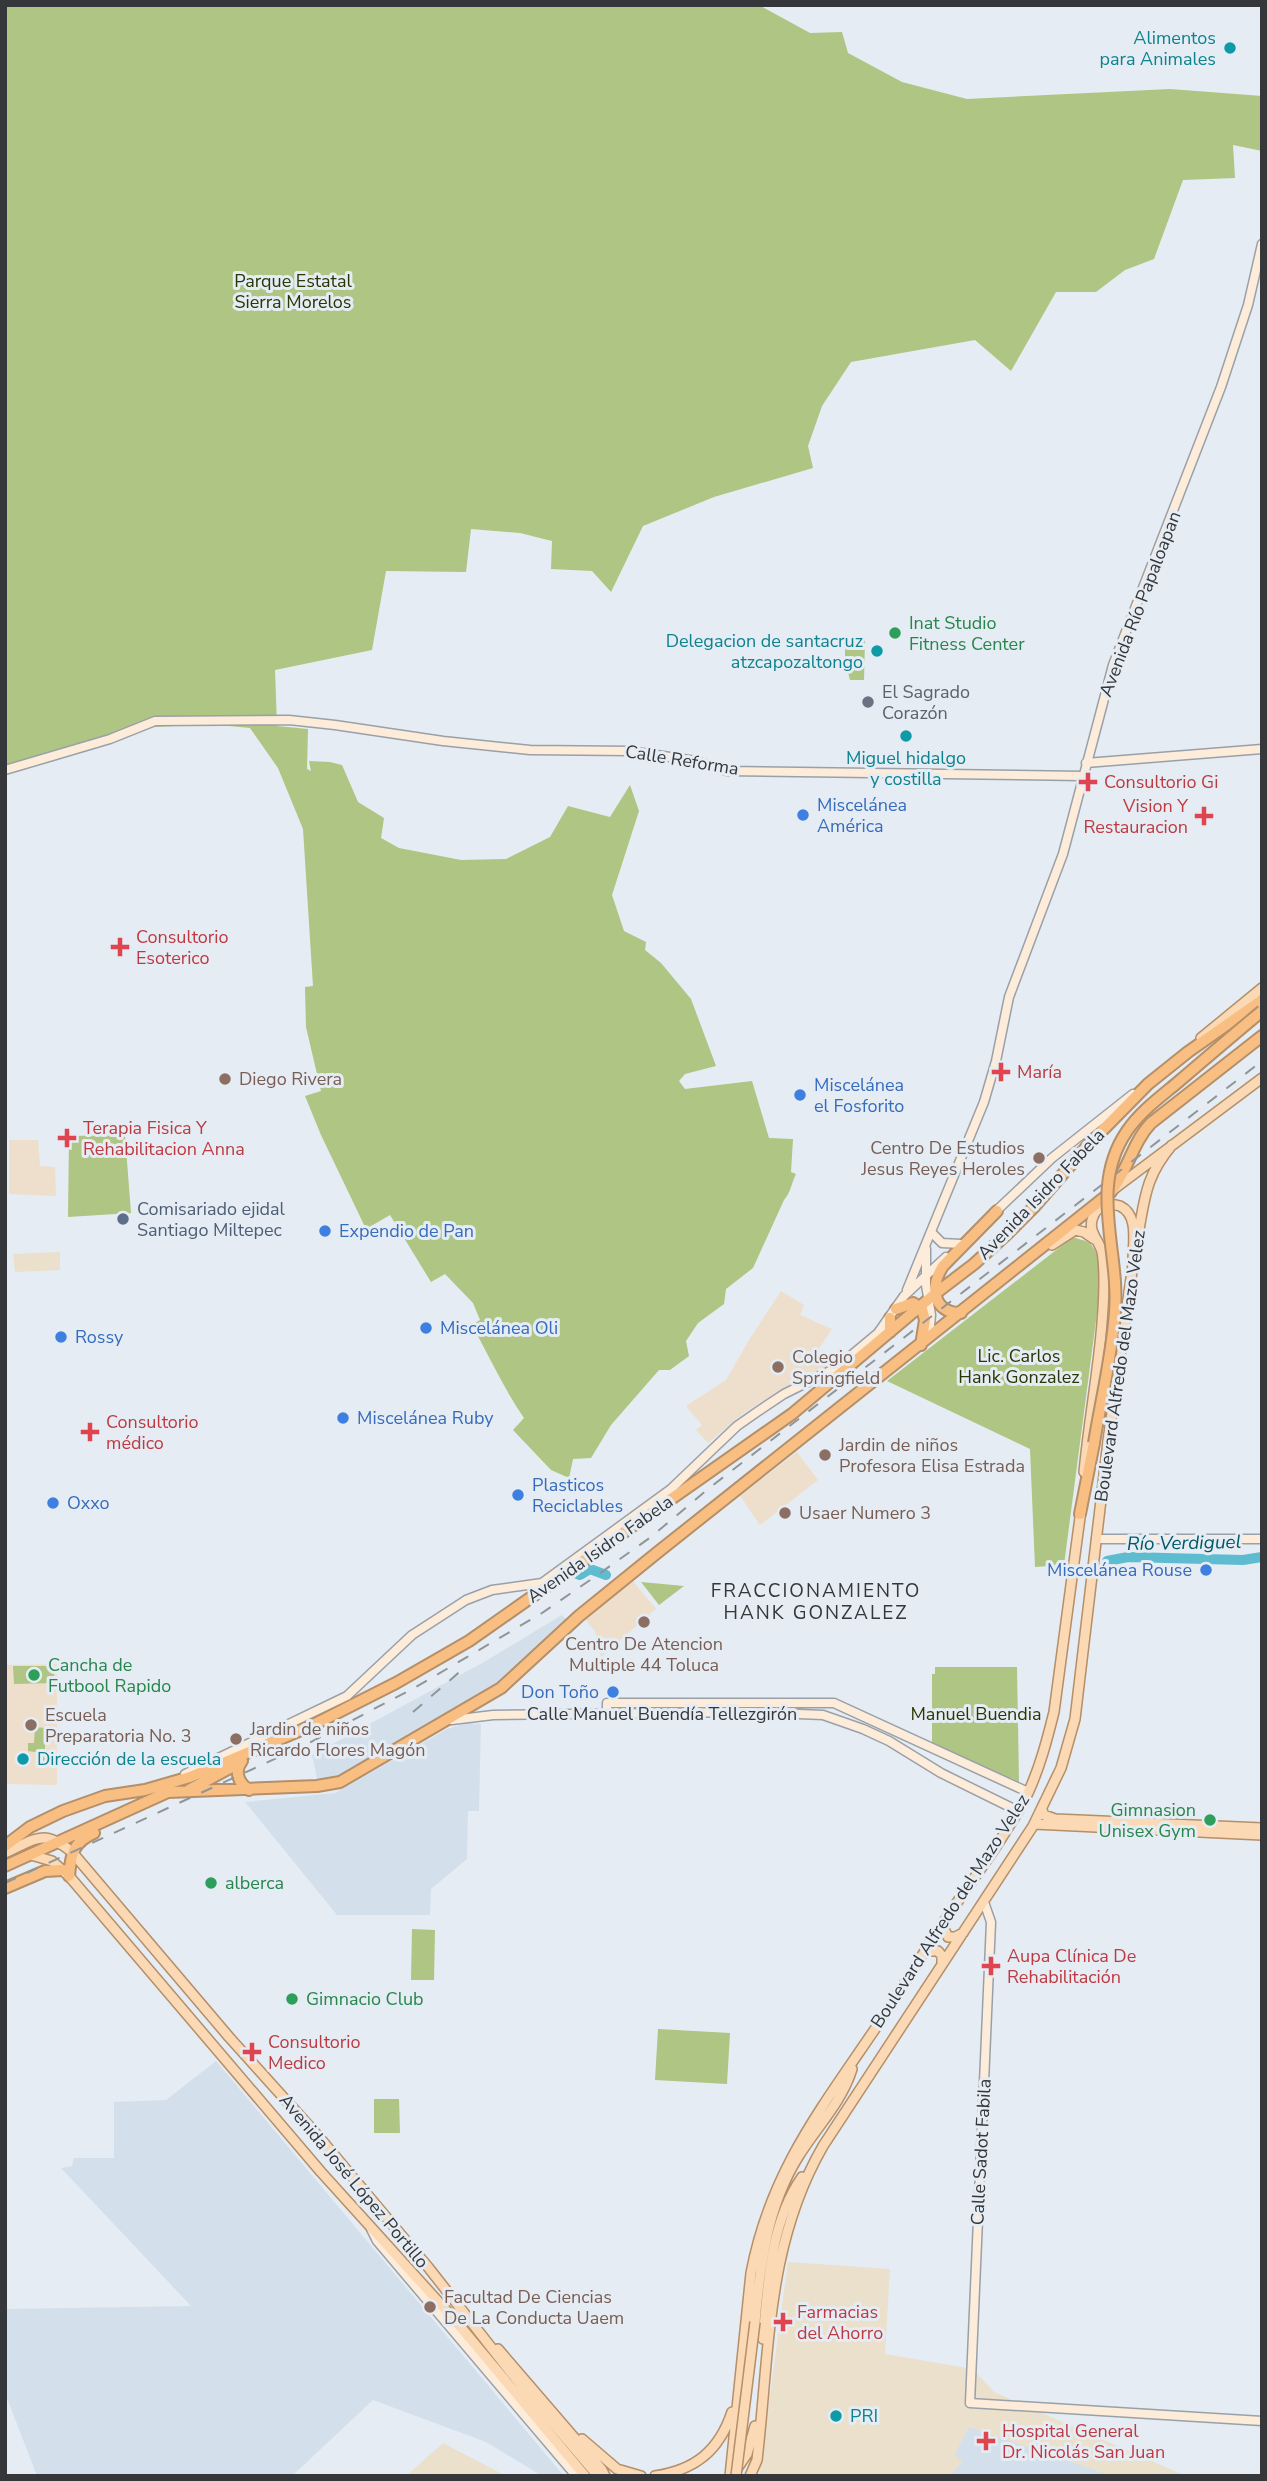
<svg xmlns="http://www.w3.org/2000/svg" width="1267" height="2481" font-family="'Nunito Sans',sans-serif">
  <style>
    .commercial { fill: #eae0cb }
    .built { fill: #d3e0eb }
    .education { fill: #eddfcc }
    .green { fill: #aec583 }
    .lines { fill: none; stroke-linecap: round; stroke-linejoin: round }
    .river { stroke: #5dbcd0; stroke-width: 10 }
    .secondary-casing { stroke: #9aa0a7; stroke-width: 11 }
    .primary-casing { stroke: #b48f69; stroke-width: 12 }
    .highway-casing { stroke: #b48f69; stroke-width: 14 }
    .secondary { stroke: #fdecda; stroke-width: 8 }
    .primary { stroke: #fbd9b4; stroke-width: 9 }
    .highway { stroke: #f9bf82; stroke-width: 10 }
    .rail { stroke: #90959a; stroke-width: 2; stroke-dasharray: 12 12; stroke-linecap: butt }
    .primary-bridge-casing { stroke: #b48f69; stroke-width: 12; stroke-linecap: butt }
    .highway-bridge-casing { stroke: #b48f69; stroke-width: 14; stroke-linecap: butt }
    .primary-bridge { stroke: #fbd9b4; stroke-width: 9 }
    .highway-bridge { stroke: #f9bf82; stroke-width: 10 }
    .culture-dot { fill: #0f9aa8; stroke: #e5ecf3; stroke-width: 2.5 }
    .leisure-dot { fill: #2e9e5b; stroke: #e5ecf3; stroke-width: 2.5 }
    .worship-dot { fill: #6b7280; stroke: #e5ecf3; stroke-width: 2.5 }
    .health-dot { fill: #e0444e; stroke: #e5ecf3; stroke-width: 2.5 }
    .shop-dot { fill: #3f7fe0; stroke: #e5ecf3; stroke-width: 2.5 }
    .education-dot { fill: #8d6e63; stroke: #e5ecf3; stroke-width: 2.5 }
    .service-dot { fill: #5c6f8a; stroke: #e5ecf3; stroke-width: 2.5 }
    .labels { text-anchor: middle; stroke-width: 6; stroke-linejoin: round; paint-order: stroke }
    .culture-label { font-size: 18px; fill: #0d838f; stroke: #e5ecf3; text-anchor: end }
    .park-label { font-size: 18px; fill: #2a3704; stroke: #e5ecf3 }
    .street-label { font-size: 18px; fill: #35373a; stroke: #e5ecf3 }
    .leisure-label { font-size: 18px; fill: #27864d; stroke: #e5ecf3; text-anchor: start }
    .worship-label { font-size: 18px; fill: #5b616d; stroke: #e5ecf3; text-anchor: start }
    .health-label { font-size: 18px; fill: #be3a42; stroke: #e5ecf3; text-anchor: start }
    .shop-label { font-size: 18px; fill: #366cbe; stroke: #e5ecf3; text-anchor: start }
    .education-label { font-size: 18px; fill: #785e54; stroke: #e5ecf3; text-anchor: start }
    .service-label { font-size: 18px; fill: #4e5e75; stroke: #e5ecf3; text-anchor: start }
    .water-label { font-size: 19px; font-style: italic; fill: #005866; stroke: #e5ecf3 }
    .neighbourhood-label { font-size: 19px; letter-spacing: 2px; fill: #35373a; stroke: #e5ecf3 }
  </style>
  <rect width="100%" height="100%" fill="#e5ecf3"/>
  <path class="commercial" d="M60,1252V1270L15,1272L13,1254Z
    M788,2262L890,2269L885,2354L973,2369L994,2392L1186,2476H759Z
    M443,2443L506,2476H406Z"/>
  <path class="built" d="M562,1615L566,1619L495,1684L345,1778L318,1783L312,1755L484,1662Z
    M467,1723L481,1724L479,1811H468L467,1859L431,1889L430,1915H337L245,1802L335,1793L447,1729Z
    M216,2061L264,2118L564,2476H542L486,2442L373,2400L292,2476H37L5,2393V2309L191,2306L61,2168L72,2166L74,2158H114V2102L166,2100Z
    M969,2427L1112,2476H950L962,2462L955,2454Z"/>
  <path class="education" d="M9,1140H38L40,1166L55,1167L56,1196L9,1194Z
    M781,1291L804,1305L800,1315L832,1329L818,1350L833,1361L828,1366L802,1377L745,1412L708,1443L696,1430L702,1425L686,1406L726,1380L749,1340Z
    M797,1452L818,1480L760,1525L740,1496Z
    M632,1580L656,1609L601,1657L595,1631L584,1618Z
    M57,1664V1785L5,1784V1665Z"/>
  <path class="green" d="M5,5H759L810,33L842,32L848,53L902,82L967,99L1170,89L1262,96V151L1233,145L1235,178L1183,180L1154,259L1125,270L1096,292H1056L1011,371L975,340L851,362L822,406L808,446L813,468L714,497L643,526L611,592L592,571L551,569L552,541L520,533L471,529L466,572L386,571L372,650L275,670L277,726L308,729L307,769L311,771L309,761L330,762L342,765L358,802L384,818L381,838L399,848L461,860L506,859L550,837L568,806L610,817L630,785L639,811L612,895L624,931L646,942L645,950L661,963L691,999L716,1066L685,1074L679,1081L685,1089L752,1081L769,1138L793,1139L791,1172L796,1174C791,1184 791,1192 784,1200L753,1268L726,1289L724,1304L698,1323L686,1341L689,1356L670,1370H659L611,1425L591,1458L573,1459L569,1478L551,1470L513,1430L524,1418C504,1389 489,1356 472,1325L480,1320L473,1303L445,1274L431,1282L390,1215L366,1229L321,1135L305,1096L321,1091L306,1027L305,987L313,986L303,829L278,768L250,728L208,724L121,729L116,738L5,768Z
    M845,639H865L864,680H850L845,661Z
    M125,1135L131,1213L68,1217L69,1136Z
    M1073,1237C1077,1239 1085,1240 1089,1243C1105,1256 1098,1288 1098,1305L1064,1565L1035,1567L1030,1449L887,1381Z
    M641,1582L684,1586L659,1605Z
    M13,1666H54V1683L14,1684Z
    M935,1667H1017L1019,1782L1011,1778L1010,1780L932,1745V1674H935Z
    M35,1727L45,1728V1766L42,1765V1753L28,1751V1743H34Z
    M412,1929L435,1930L434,1980H411Z
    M658,2029L730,2033L727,2084L655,2080Z
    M374,2099H399L400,2133H374Z"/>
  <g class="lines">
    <path class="river" d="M1107,1561L1128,1557L1243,1560L1262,1557
      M575,1573L580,1575L590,1569L606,1575"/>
    <g class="secondary-casing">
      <path id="secondary" d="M1086,763L1262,749
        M5,770L110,739L155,721L289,720L335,725L443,741L530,750L630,751L696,761L727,771L1082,776
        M994,1213L1052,1158L1133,1094
        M931,1232L942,1243L961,1244
        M926,1249V1285L931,1315L929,1337
        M907,1290L984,1102L996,1061L1009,997L1063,854L1113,665L1221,387L1248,305L1262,244
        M1096,1539H1262
        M607,1713V1703H834L1028,1792
        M452,1720L493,1715L747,1712L823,1715L863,1729L889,1741L941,1773L1018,1811
        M185,1774L347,1696L412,1635L466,1600L492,1590L542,1583L671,1489L737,1426L757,1412L784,1394L836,1368L878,1333L904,1296L946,1257
        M984,1902L991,1922L970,2403L1262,2421
        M371,2229L377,2241L576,2476"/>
    </g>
    <g class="primary-casing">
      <path id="primary" d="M1201,1038L1262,988
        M1114,1189L1262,1078
        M1137,1240C1145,1200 1144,1178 1172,1145
        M1052,1245L1075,1230L1084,1232L1094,1239
        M1084,1472C1090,1409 1103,1347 1104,1284C1104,1274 1104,1262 1102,1252C1099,1240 1087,1231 1093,1217C1097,1205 1109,1203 1120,1206C1139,1215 1133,1242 1133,1261
        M1042,1810L1044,1815L1055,1819L1262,1828
        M1034,1824L1262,1835
        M5,1853C36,1839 43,1828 72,1852L229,2037L319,2137L428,2267L527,2393L598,2476
        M31,1855L52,1861L69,1876L321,2172L454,2319L585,2476
        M942,1925L948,1937H955L963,1933
        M927,1951H938L942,1956V1964
        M755,2322C760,2265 767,2207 798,2157C816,2128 842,2102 852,2069
        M763,2339C768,2285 770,2223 802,2177
        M498,2349L602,2470L605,2476
        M582,2439L617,2469L641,2476
        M736,2470L747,2454L755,2426
        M655,2476C695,2470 719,2451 732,2412
        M730,2476L751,2273C770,2173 820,2110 875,2029C902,1988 928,1945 956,1904C981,1868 1008,1832 1028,1793C1040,1767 1047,1740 1054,1712L1081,1510
        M750,2476L757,2460C770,2349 766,2245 823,2146L1033,1826L1061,1768L1075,1719L1108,1441L1134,1257"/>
    </g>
    <g class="highway-casing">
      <path id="highway" d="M896,1309L913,1303L922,1309L925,1320L921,1345
        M961,1313C932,1313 930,1286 943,1266L997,1211
        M890,1318V1332
        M1080,1514L1094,1443
        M242,1761C234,1771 238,1783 249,1790
        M189,1790L239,1763
        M5,1846L30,1827L63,1811L105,1796L145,1790L190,1777L313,1725L396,1683L469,1641L792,1414L936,1293L974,1264L1008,1233L1035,1206L1089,1144L1148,1084L1188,1052L1262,1000
        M5,1866L168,1792L317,1786L340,1782L501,1688L579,1616L658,1552L1110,1193C1128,1171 1132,1143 1151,1123L1262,1036
        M69,1876C71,1854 73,1842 94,1833
        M5,1888L45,1871L63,1870"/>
    </g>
    <use href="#secondary" class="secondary"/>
    <use href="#primary" class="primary"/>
    <use href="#highway" class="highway"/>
    <path class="rail" d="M413,1712L463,1669
      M5,1883L305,1745L416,1687L542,1613L596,1576L651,1537L708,1489L1262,1061"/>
    <g class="primary-bridge-casing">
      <path id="primary-bridge" d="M736,2476L755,2322"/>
    </g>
    <g class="highway-bridge-casing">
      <path id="highway-bridge" d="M1094,1443C1101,1400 1112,1356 1115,1312C1120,1250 1088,1188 1127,1131C1140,1112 1159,1098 1177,1083C1205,1059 1233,1035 1262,1011"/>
    </g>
    <use href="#primary-bridge" class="primary-bridge"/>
    <use href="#highway-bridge" class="highway-bridge"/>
  </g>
  <g class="culture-dot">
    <circle cx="1230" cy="48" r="7"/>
    <circle cx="877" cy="651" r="7"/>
    <circle cx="906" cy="736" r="7"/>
    <circle cx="23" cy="1759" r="7"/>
    <circle cx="836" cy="2416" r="7"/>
  </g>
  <g class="leisure-dot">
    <circle cx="895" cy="633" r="7"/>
    <circle cx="34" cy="1675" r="7"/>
    <circle cx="1210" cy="1820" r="7"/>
    <circle cx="211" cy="1883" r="7"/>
    <circle cx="292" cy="1999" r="7"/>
  </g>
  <circle class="worship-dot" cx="868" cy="702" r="7"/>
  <g class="health-dot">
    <path d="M1084.5 771.5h7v7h7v7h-7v7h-7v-7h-7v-7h7z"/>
    <path d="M1200.5 805.5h7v7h7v7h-7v7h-7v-7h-7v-7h7z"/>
    <path d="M116.5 936.5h7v7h7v7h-7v7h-7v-7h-7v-7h7z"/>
    <path d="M997.5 1061.5h7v7h7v7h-7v7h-7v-7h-7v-7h7z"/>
    <path d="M63.5 1127.5h7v7h7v7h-7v7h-7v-7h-7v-7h7z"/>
    <path d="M86.5 1421.5h7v7h7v7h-7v7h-7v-7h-7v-7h7z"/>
    <path d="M987.5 1955.5h7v7h7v7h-7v7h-7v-7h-7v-7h7z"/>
    <path d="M248.5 2041.5h7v7h7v7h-7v7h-7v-7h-7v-7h7z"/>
    <path d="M779.5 2311.5h7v7h7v7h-7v7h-7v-7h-7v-7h7z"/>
    <path d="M982.5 2430.5h7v7h7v7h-7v7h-7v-7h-7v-7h7z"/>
  </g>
  <g class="shop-dot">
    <circle cx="803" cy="815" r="7"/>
    <circle cx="800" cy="1095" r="7"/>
    <circle cx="325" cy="1231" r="7"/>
    <circle cx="426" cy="1328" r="7"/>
    <circle cx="61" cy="1337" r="7"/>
    <circle cx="343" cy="1418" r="7"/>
    <circle cx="518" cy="1495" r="7"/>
    <circle cx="53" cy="1503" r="7"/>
    <circle cx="1206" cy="1570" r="7"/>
    <circle cx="613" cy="1692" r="7"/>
  </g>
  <g class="education-dot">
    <circle cx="225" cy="1079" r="7"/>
    <circle cx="1039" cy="1158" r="7"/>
    <circle cx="778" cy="1367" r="7"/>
    <circle cx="825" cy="1455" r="7"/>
    <circle cx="785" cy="1513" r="7"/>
    <circle cx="644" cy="1622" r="7"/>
    <circle cx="31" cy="1725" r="7"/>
    <circle cx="236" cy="1739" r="7"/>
    <circle cx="430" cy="2307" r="7"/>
  </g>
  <circle class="service-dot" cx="123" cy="1219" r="7"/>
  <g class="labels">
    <g class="culture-label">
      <text x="1216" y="44">Alimentos<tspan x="1216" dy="21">para Animales</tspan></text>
      <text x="863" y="647">Delegacion de santacruz<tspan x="863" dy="21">atzcapozaltongo</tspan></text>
      <text x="906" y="764" text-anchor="middle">Miguel hidalgo<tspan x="906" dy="21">y costilla</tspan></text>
      <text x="37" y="1765" text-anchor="start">Dirección de la escuela</text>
      <text x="850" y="2422" text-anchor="start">PRI</text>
    </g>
    <g class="park-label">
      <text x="293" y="287">Parque Estatal<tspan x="293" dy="21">Sierra Morelos</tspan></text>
      <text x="1019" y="1362">Lic. Carlos<tspan x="1019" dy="21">Hank Gonzalez</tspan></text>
      <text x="976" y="1720">Manuel Buendia</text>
    </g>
    <g class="street-label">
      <text transform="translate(1140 604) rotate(-69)" y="6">Avenida Río Papaloapan</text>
      <text transform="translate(682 760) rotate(9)" y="6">Calle Reforma</text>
      <text transform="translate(1041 1194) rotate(-46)" y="6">Avenida Isidro Fabela</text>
      <text transform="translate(1120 1366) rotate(-82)" y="6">Boulevard Alfredo del Mazo Velez</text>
      <text transform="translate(600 1549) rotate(-35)" y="6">Avenida Isidro Fabela</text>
      <text x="662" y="1720">Calle Manuel Buendía Tellezgirón</text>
      <text transform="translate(950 1911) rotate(-57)" y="6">Boulevard Alfredo del Mazo Velez</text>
      <text transform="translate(981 2152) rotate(-87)" y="6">Calle Sadot Fabila</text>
      <text transform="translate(354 2181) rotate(50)" y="6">Avenida José López Portillo</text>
    </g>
    <g class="leisure-label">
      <text x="909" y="629">Inat Studio<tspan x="909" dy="21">Fitness Center</tspan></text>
      <text x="48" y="1671">Cancha de<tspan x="48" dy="21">Futbool Rapido</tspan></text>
      <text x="1196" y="1816" text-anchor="end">Gimnasion<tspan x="1196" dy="21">Unisex Gym</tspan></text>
      <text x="225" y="1889">alberca</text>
      <text x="306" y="2005">Gimnacio Club</text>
    </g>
    <g class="worship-label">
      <text x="882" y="698">El Sagrado<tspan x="882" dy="21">Corazón</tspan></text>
    </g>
    <g class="health-label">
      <text x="1104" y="788">Consultorio Gi</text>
      <text x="1188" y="812" text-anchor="end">Vision Y<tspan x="1188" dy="21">Restauracion</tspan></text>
      <text x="136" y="943">Consultorio<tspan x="136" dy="21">Esoterico</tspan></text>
      <text x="1017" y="1078">María</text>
      <text x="83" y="1134">Terapia Fisica Y<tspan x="83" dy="21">Rehabilitacion Anna</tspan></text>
      <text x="106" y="1428">Consultorio<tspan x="106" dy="21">médico</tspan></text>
      <text x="1007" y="1962">Aupa Clínica De<tspan x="1007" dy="21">Rehabilitación</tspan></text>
      <text x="268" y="2048">Consultorio<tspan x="268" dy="21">Medico</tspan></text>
      <text x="797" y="2318">Farmacias<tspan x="797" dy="21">del Ahorro</tspan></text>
      <text x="1002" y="2437">Hospital General<tspan x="1002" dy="21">Dr. Nicolás San Juan</tspan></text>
    </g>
    <g class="shop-label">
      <text x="817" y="811">Miscelánea<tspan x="817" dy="21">América</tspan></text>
      <text x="814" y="1091">Miscelánea<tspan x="814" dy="21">el Fosforito</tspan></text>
      <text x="339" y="1237">Expendio de Pan</text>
      <text x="440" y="1334">Miscelánea Oli</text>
      <text x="75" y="1343">Rossy</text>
      <text x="357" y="1424">Miscelánea Ruby</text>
      <text x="532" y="1491">Plasticos<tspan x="532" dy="21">Reciclables</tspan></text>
      <text x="67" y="1509">Oxxo</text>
      <text x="1192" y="1576" text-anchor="end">Miscelánea Rouse</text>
      <text x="599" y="1698" text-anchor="end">Don Toño</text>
    </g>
    <g class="education-label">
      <text x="239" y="1085">Diego Rivera</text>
      <text x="1025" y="1154" text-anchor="end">Centro De Estudios<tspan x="1025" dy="21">Jesus Reyes Heroles</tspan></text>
      <text x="792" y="1363">Colegio<tspan x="792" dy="21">Springfield</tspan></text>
      <text x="839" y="1451">Jardin de niños<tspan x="839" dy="21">Profesora Elisa Estrada</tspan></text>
      <text x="799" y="1519">Usaer Numero 3</text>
      <text x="644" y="1650" text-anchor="middle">Centro De Atencion<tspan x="644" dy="21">Multiple 44 Toluca</tspan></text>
      <text x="45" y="1721">Escuela<tspan x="45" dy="21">Preparatoria No. 3</tspan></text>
      <text x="250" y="1735">Jardin de niños<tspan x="250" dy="21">Ricardo Flores Magón</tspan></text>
      <text x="444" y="2303">Facultad De Ciencias<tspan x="444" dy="21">De La Conducta Uaem</tspan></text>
    </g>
    <g class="service-label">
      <text x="137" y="1215">Comisariado ejidal<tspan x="137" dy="21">Santiago Miltepec</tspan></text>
    </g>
    <g class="water-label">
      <text transform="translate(1184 1542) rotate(-1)" y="7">Río Verdiguel</text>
    </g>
    <g class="neighbourhood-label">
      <text x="816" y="1597">FRACCIONAMIENTO<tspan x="816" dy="22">HANK GONZALEZ</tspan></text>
    </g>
  </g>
  <rect width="1267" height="2481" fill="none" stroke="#35373a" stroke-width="14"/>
</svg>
